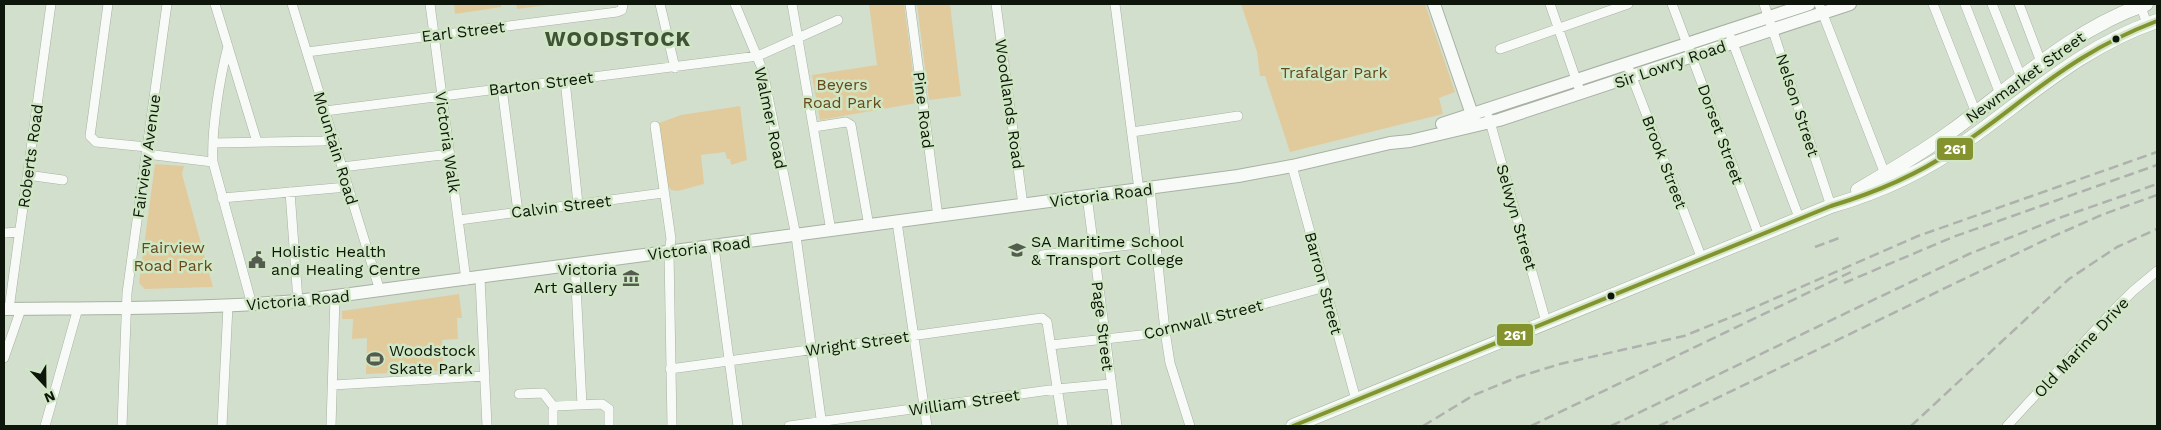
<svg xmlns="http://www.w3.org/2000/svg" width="2161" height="430" font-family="'Work Sans',sans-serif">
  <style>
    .green { fill: #e1cb9c }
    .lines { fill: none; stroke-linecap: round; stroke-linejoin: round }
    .street-casing { stroke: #a8b1a3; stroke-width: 10 }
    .secondary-casing { stroke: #a8b1a3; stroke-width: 14 }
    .primary-casing { stroke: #a8b1a3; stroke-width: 15 }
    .street { stroke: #f8faf8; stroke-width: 9 }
    .secondary { stroke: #f8faf8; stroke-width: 12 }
    .primary { stroke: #f8faf8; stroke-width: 14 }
    .rail { stroke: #aeb1ad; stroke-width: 2.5; stroke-dasharray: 10 5; stroke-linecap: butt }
    .bus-1-casing { stroke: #d0e7c5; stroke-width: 8 }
    .bus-1 { stroke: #84932e; stroke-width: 4 }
    .bus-dot { fill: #0e150a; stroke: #d0e7c5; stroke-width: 2 }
    .labels { text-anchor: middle; stroke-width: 5; stroke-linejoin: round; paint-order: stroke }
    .street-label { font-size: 16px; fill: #0e150a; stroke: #d0e7c5 }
    .park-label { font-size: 16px; fill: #67491c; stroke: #d0e7c5 }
    .poi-label { font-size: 16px; fill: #0e150a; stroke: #d0e7c5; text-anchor: start }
    .district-label { font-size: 21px; font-weight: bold; letter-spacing: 1px; fill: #405336; stroke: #d0e7c5 }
    .line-badge { stroke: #d0e7c5; stroke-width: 2 }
    .badge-label { font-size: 14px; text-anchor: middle; font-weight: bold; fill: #fff }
  </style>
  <rect width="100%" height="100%" fill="#d3dfcd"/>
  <path class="green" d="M454,4H501V7L455,14Z
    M516,4H556L517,9Z
    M869,4H904L917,103L820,120L812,75L877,65Z
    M917,4H950L961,96L929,100Z
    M1241,4H1425L1455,92L1439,98L1443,114L1290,152L1265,76H1260L1257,52Z
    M740,106L747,160L731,165L730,159H727L725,152L701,155L704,184L678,191L671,190L667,184L659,123L681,115Z
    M155,164L184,166L182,174L213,287L145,289L139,283Z
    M459,294L462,318H457L458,339L442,340L443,371L366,374L367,338L352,339L353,319H342V311Z"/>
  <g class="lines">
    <g class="street-casing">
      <path id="street" d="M108,4L90,136L96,142L147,147
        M215,4L257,142
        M292,4L380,291
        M430,4L466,280
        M660,4L675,68
        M735,4L763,71L796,236L822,426
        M792,4L831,231
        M910,4L938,217
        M996,4L1023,205
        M1115,4L1139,190
        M1550,4L1581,94
        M1672,4L1759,236
        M1764,4L1831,206
        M1819,4L1885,174
        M1933,4L1976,113
        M1965,4L2000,94
        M1992,4L2021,77
        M2019,4L2041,62
        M2140,4L2147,24
        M1731,38L1800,220
        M228,46C220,77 211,131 213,162L252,305
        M1500,49L1628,4
        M307,52L617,12L622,10L623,4
        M1627,64L1702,259
        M565,80L578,204
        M502,88L518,212
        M325,111L758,56L838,20
        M1489,118L1546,322
        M655,126L671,239L669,252L672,426
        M814,127L846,122L851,125L869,226
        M1132,132L1238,116
        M213,143L323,141L333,139
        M146,154L213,162
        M1292,166L1356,400
        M342,167L450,154
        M27,175L63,180
        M1150,188L1165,331L1170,363L1190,426
        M290,192L298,301
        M1087,196L1117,426
        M222,198L347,187
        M459,220L663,193
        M897,222L927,426
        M4,233L19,232
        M714,247L738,426
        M1042,255L1156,242
        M575,265L582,405
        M480,278L487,426
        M9,309L51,4
        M1051,345L1159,333L1325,287
        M4,358L21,309
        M670,369L1042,318L1047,322L1063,426
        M333,385L485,376
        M519,394L543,393L554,407
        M45,426L78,308
        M122,426L127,293L167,4
        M222,426L228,306
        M331,426L335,297
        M553,426V410L555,406L602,404L609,409V426
        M789,426L1057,389L1110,384
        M2007,426L2112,312L2133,291L2157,271"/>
    </g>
    <g class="secondary-casing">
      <path id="secondary" d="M1434,4L1475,123
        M1442,124L1809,4
        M4,309C102,308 200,309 298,301L1238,176L1292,166L1390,143L1410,141L1499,120L1850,4"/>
    </g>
    <g class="primary-casing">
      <path id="primary" d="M1858,190C1889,172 1920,154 1949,133C2013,87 2070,30 2146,4
        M1293,426L1831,206C1880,192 1927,170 1968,140C2030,96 2083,46 2157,21"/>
    </g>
    <use href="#street" class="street"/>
    <use href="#secondary" class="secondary"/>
    <use href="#primary" class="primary"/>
    <path class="rail" d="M1815,247L1839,238
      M1844,283L1953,237L2157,165
      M1423,426L1474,395L1518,377L1560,364L1684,336L1746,311L1918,236L2157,152
      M1531,426L1851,272
      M1611,426L1969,254L2059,218L2157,184
      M1659,426L2047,239L2104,214L2157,195
      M1911,426L2069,279L2117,247L2157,229"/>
    <g class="bus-1-casing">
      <path id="bus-1" d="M1293,426L1831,206C1874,193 1915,176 1952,151C1997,122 2036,86 2082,58C2106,43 2131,31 2157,21"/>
    </g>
    <use href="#bus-1" class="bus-1"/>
  </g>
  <defs>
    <g id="university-bare" transform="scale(1.35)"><path d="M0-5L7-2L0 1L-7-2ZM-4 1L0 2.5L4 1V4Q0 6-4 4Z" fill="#535c4e" stroke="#d0e7c5" stroke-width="2.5" paint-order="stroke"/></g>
    <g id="civic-bare" transform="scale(1.35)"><path d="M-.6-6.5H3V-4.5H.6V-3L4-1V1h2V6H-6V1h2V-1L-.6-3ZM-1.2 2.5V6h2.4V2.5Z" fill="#535c4e" stroke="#d0e7c5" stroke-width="2.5" paint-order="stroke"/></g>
    <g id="museum-bare" transform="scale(1.35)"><path d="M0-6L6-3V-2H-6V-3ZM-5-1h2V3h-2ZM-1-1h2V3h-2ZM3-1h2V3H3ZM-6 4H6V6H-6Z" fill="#535c4e" stroke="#d0e7c5" stroke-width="2.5" paint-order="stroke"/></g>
    <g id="stadium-bare" transform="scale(1.35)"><path d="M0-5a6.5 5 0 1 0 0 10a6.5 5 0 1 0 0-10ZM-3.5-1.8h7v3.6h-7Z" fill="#535c4e" stroke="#d0e7c5" stroke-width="2.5" paint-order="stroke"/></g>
  </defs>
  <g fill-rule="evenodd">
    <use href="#university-bare" x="1017" y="250"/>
    <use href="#civic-bare" x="257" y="260"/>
    <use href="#museum-bare" x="631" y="278"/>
    <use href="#stadium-bare" x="375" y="359"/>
  </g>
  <g class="bus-dot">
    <circle cx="2116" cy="39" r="4.5"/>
    <circle cx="1611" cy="296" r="4.5"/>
  </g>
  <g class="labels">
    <g class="street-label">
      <text transform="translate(463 31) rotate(-7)" y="6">Earl Street</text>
      <text transform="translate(1670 64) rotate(-19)" y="6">Sir Lowry Road</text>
      <text transform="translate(2025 77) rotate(-36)" y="6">Newmarket Street</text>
      <text transform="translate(541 83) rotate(-7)" y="6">Barton Street</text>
      <text transform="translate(1010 104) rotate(82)" y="6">Woodlands Road</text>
      <text transform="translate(1798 105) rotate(72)" y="6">Nelson Street</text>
      <text transform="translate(924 110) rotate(83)" y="6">Pine Road</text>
      <text transform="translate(771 118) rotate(78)" y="6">Walmer Road</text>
      <text transform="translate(1721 134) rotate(70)" y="6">Dorset Street</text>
      <text transform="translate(448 142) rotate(82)" y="6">Victoria Walk</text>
      <text transform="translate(336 148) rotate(73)" y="6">Mountain Road</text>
      <text transform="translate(30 156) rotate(-82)" y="6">Roberts Road</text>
      <text transform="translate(146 156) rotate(-82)" y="6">Fairview Avenue</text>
      <text transform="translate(1665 162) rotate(69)" y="6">Brook Street</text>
      <text transform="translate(1101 195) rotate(-7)" y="6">Victoria Road</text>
      <text transform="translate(561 206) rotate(-7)" y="6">Calvin Street</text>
      <text transform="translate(1517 217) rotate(74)" y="6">Selwyn Street</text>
      <text transform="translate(699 248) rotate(-7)" y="6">Victoria Road</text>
      <text transform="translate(1324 283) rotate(75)" y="6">Barron Street</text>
      <text transform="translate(298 300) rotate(-5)" y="6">Victoria Road</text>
      <text transform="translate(1203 319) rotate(-14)" y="6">Cornwall Street</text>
      <text transform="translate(1103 326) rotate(83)" y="6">Page Street</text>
      <text transform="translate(857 343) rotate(-8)" y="6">Wright Street</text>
      <text transform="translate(2081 347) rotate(-47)" y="6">Old Marine Drive</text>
      <text transform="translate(964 402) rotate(-8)" y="6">William Street</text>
    </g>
    <g class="park-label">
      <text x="1334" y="78">Trafalgar Park</text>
      <text x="842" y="90">Beyers<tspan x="842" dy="18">Road Park</tspan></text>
      <text x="173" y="253">Fairview<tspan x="173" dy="18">Road Park</tspan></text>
    </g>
    <g class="poi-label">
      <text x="1031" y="247">SA Maritime School<tspan x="1031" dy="18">&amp; Transport College</tspan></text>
      <text x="271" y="257">Holistic Health<tspan x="271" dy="18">and Healing Centre</tspan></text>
      <text x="617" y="275" text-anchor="end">Victoria<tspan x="617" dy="18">Art Gallery</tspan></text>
      <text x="389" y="356">Woodstock<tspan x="389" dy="18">Skate Park</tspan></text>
    </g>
    <g class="district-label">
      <text x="618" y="46">WOODSTOCK</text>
    </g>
  </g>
  <g class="line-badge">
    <rect x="1936" y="137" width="38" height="24" rx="5" fill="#84932e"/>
    <rect x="1496" y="323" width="38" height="24" rx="5" fill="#84932e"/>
  </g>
  <g class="badge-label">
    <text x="1955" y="154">261</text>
    <text x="1515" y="340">261</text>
  </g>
  <rect width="2161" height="430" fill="none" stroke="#0e150a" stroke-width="10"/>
  <g transform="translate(45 385) rotate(158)" stroke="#d0e7c5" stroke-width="4" paint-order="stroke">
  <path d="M0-4L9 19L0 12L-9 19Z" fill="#0e150a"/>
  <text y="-8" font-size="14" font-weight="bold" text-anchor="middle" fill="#0e150a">N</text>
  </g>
</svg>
